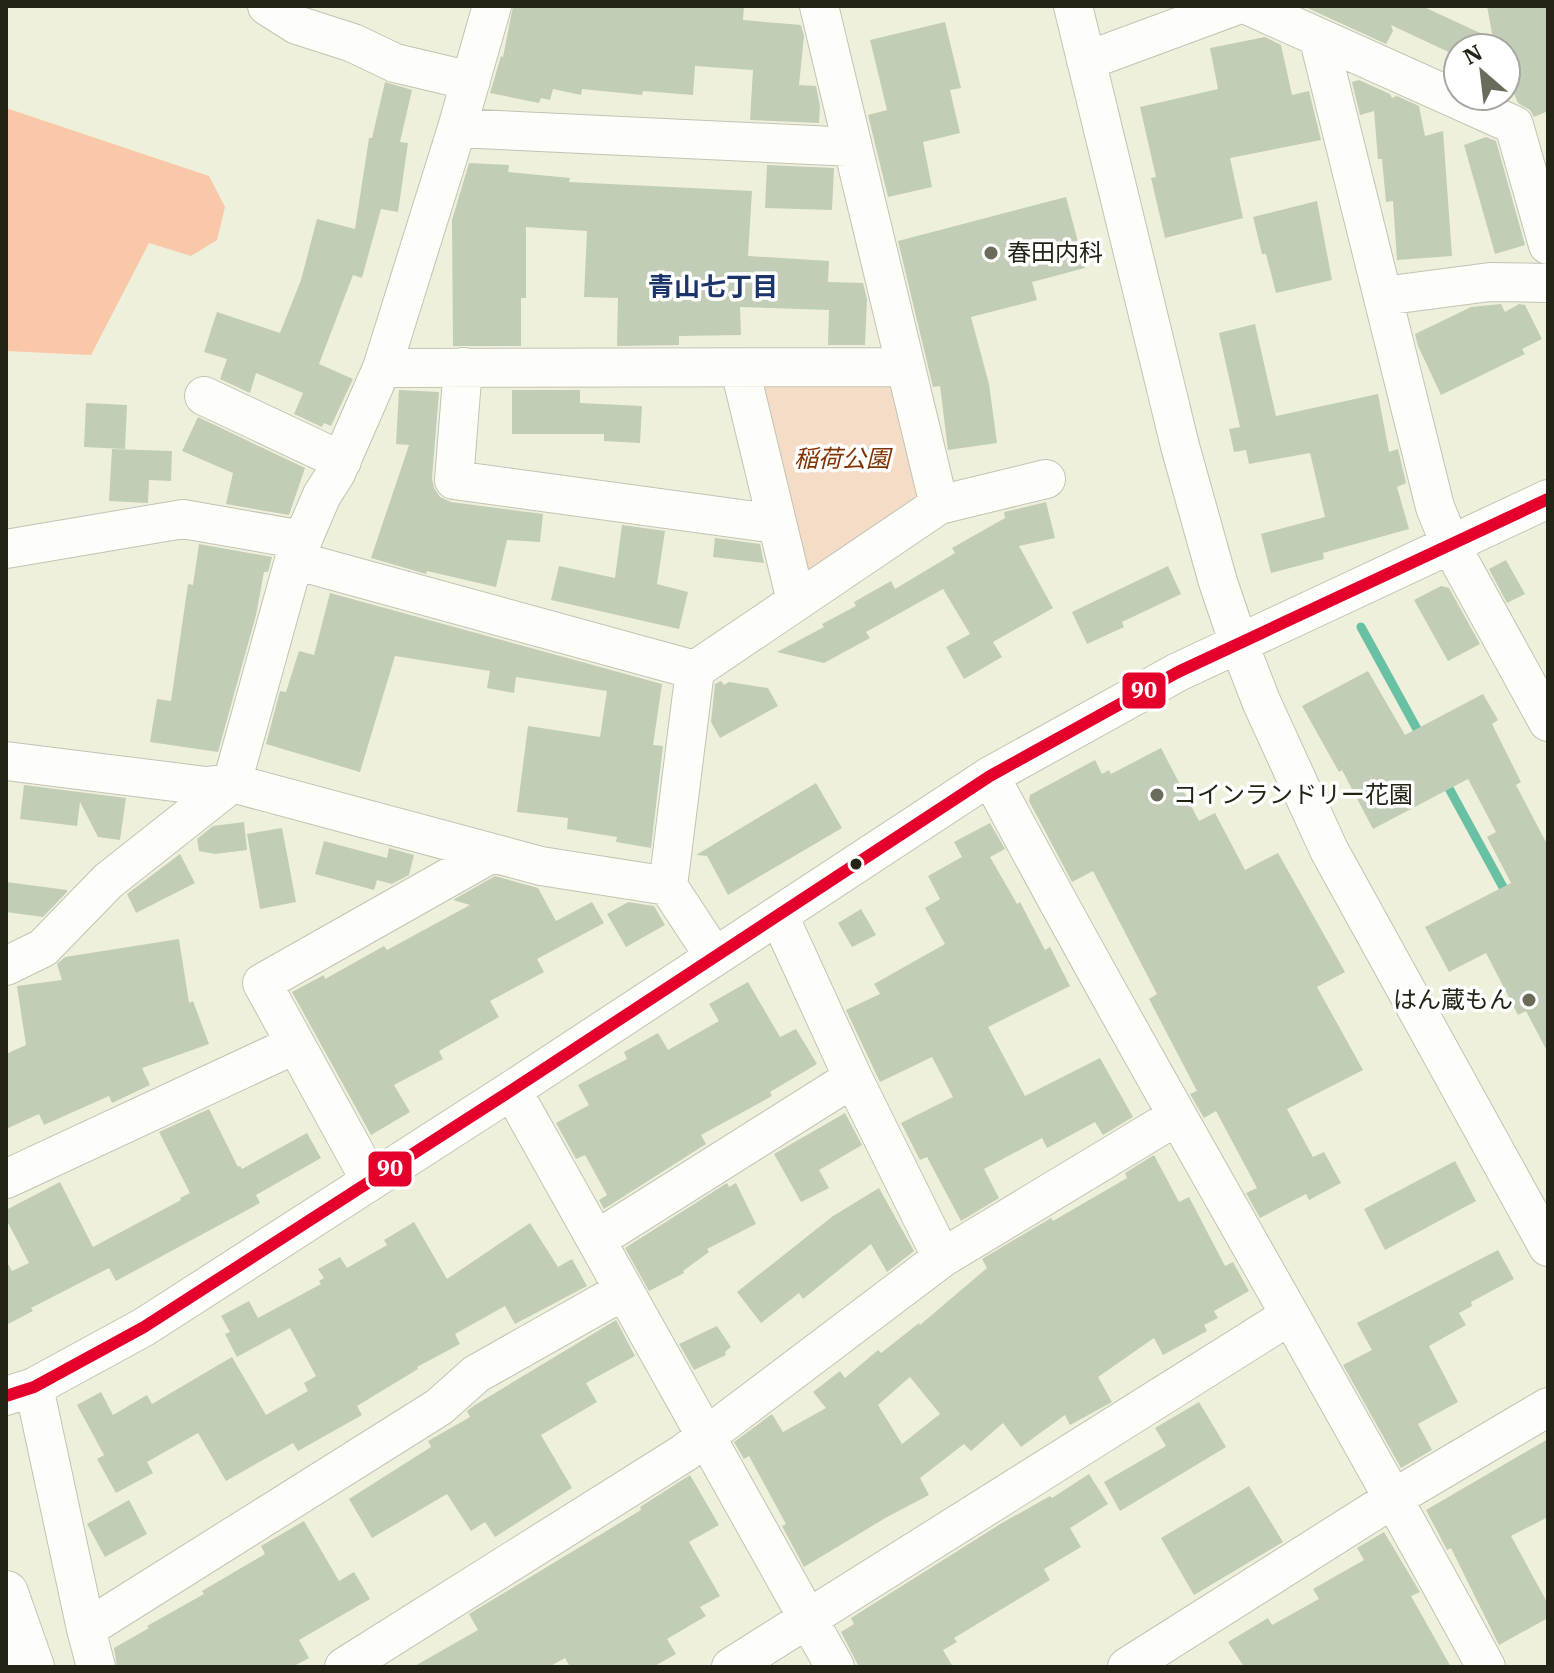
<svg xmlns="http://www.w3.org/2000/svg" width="1554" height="1673" font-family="'IBM Plex Serif','Noto Sans JP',serif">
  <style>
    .green { fill: #f5dcc7 }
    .forest { fill: #f8c8a8 }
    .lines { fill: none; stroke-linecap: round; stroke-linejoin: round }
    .stream { stroke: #69c1a3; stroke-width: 9 }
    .building { fill: #c1cdb6; fill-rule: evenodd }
    .minor-casing { stroke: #c2c3b4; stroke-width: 40 }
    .highway-casing { stroke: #c2c3b4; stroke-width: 46 }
    .minor { stroke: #fdfdfa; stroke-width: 38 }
    .highway { stroke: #fdfdfa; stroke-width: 44 }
    .bus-1-casing { stroke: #fff; stroke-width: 18 }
    .bus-1 { stroke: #e4002b; stroke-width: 12 }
    .poi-dot { fill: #6a6b5b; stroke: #fff; stroke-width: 3 }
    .bus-dot { fill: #232316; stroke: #fff; stroke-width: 3 }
    .labels { text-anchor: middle; stroke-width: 7; stroke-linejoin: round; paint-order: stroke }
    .poi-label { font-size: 24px; fill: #232316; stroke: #fff; text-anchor: start }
    .park-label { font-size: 24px; font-style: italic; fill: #813402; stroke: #fff }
    .neighbourhood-label { font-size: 26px; font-weight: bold; fill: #1b346a; stroke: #fff }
    .line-badge { stroke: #fff; stroke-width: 3 }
    .badge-label { font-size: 22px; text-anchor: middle; font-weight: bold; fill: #fff }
  </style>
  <rect width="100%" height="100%" fill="#eff0dc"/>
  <path class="green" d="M885,381L897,390L920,492L917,504L817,570L797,565L755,391L764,382Z"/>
  <path class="forest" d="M6,108L209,176L225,207L217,240L191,256L149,243L91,355L6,351Z"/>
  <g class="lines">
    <path class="stream" d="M1361,627L1423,740
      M1445,781L1509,898"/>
  </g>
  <path class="building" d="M513,6H744L743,20L801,25L804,36L799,85L816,86L820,106L819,123L750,120L753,70L695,66L693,95L643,91L642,95L582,89L581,95L553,89L550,100L541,98L539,103L490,93L501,56L503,57Z
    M1303,6H1422L1493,39L1487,6H1548V111L1534,117L1530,110L1518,103L1506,75V48H1458L1457,56L1391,25L1393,31L1386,44Z
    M945,22L961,88L950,90L960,133L923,142L932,187L888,197L868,115L887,110L870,40Z
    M1265,37L1281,45L1292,95L1309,91L1321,140L1230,158L1243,218L1165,238L1151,178L1156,177L1140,107L1218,89L1210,48Z
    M1359,80L1390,94L1392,98L1397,96L1419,106L1425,136L1443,131L1452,256L1397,260L1393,201L1386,202L1382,159H1378L1374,111L1360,115L1352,82Z
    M385,82L412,90L400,142L408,143L398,212L381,209L362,278L353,275L319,364L353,379L331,426L324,423L322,427L294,414L303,393L256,373L250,393L220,379L227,359L204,352L217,312L280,333L301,280L317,219L355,229L369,138H372Z
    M1486,137L1496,141L1525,245L1495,254L1464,145Z
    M469,163L509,165L508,172L570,178L569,182L752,191L748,256L829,261L828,282L863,283L867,299L865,345H828L829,310L740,307L741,335L679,336V345L617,346L618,298L584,297L587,231L526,227V298H521V346H453L452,220Z
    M767,165L834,168L832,210L765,208Z
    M1066,197L1085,268L1032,282L1037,300L971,317L989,384L997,443L948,450L940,386L933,387L898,241Z
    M1317,201L1332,280L1276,293L1266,254H1262L1253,217Z
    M1501,304L1505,312L1519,304L1525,305L1542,339L1522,349L1525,354L1441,395L1418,346L1415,334L1471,307Z
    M1255,324L1276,416L1378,394L1389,452L1398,449L1406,483L1397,487L1409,529L1323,553L1324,559L1271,573L1261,534L1325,517L1310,453L1249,464L1246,450L1234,452L1229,429L1240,427L1219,333Z
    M399,390L439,392L432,478L434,488L440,497L451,502L543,514L540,542L507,540L496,587L427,571L426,574L371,558L409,445L396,444Z
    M512,390H580V403L642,406L640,443L604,441V434H512Z
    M86,403L127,405L125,449L84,447Z
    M198,417L305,468L289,515L226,504L233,473L182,451Z
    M112,449L172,451L171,481L149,480L148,503L109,501Z
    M1046,502L1055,538L1019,546L1053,608L993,642L1002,657L964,679L946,647L970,634L943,589L866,632L870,638L824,663L777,652L824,627L822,624L856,606L854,602L891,581L895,589L955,553L952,548L1005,518L1004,512Z
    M622,525L665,531L657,584L688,592L679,629L551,600L559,566L615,578Z
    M715,538L760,544L764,563L713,557Z
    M199,544L272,557L268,572H264L256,615L218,752L150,742L157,699L171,701L188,584L193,585Z
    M1506,560L1525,594L1507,603L1489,569Z
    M1168,566L1181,594L1122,622L1124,627L1087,644L1072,612Z
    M1441,586L1449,588L1480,644L1448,661L1414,600Z
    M330,593L662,684L653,745L663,746L651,848L616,842L617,837L567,829L568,818L517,812L528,726L600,737L607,691L516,677L514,693L487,688L490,671L395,656L360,772L266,744L280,691L286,692L299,651L314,655Z
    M1368,671L1405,735L1483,694L1498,720L1492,724L1521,782L1516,785L1548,846V1053L1526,1011L1518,1015L1486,953L1449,972L1425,927L1511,883L1487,837L1496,832L1468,779L1373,829L1342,770L1339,772L1302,706Z
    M721,681L724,685L729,682L768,688L778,706L720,738L711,722L715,684Z
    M1161,748L1199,821L1215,813L1245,870L1278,853L1345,972L1317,987L1363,1070L1287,1109L1313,1157L1324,1152L1341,1183L1309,1200L1306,1194L1260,1218L1246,1193L1257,1188L1216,1111L1204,1118L1190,1094L1197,1091L1149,999L1157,994L1093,871L1072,882L1029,801L1030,795L1095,760L1102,774L1109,770L1111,774Z
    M816,783L842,828L728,895L707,856L696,855Z
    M24,785L126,798L120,840L98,837L80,802L77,826L20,819Z
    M244,822L247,850L215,854L199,851L197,839L213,826Z
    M990,823L1005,849L990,857L1017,904L1020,902L1045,950L1050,947L1070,986L988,1027L1025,1096L1100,1058L1133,1117L1103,1135L1095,1122L1047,1148L1042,1138L984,1169L999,1198L961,1221L927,1157L920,1160L901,1123L953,1097L932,1057L880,1082L846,1010L880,994L874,984L945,944L925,908L940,899L928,876L962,857L954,842Z
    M282,828L296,902L260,909L247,834Z
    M324,841L387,858L389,848L414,855L409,875L392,884L377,880L374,890L315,874Z
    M180,854L195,883L136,913L127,894Z
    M495,876L538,888L556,921L592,902L604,923L537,959L544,972L490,1001L499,1017L439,1051L443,1059L394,1085L410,1112L371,1135L292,992L324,975L325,979L384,946L387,950L470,905L453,900Z
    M6,882L67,890V892L43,917L6,912Z
    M628,902L654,906L665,925L626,947L607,914Z
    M861,909L876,935L852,947L838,923Z
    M179,939L189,1003L193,1001L209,1044L142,1068L150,1085L112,1103L109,1096L44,1125L39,1114L6,1129V1054L26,1045L17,986L62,980L57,964L65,957Z
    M748,982L780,1037L796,1029L817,1064L770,1092L772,1096L701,1135L706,1144L604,1209L599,1200L607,1195L585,1155L576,1159L556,1123L589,1105L578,1085L627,1059L624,1052L658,1033L668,1050L719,1021L709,1004Z
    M209,1109L238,1167L240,1166L242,1169L307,1133L321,1158L256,1195L260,1203L116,1281L109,1268L31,1308L33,1311L6,1325V1260L12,1271L29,1263L6,1219V1210L60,1182L93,1247L181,1200L180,1198L190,1193L159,1132Z
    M845,1113L862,1145L819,1170L829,1188L801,1202L774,1154Z
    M1154,1155L1179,1202L1189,1197L1225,1266L1233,1262L1249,1291L1214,1311L1218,1318L1204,1325L1207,1331L1163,1355L1154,1338L1098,1377L1112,1402L1070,1425L1065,1415L1021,1447L1003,1423L971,1451L964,1444L920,1478L929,1495L887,1517L804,1567L782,1526L786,1524L749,1456L744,1459L734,1442L772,1414L783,1432L826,1408L813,1392L840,1371L845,1378L878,1350L881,1353L919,1323L920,1325L987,1268L982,1259L1051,1218L1053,1221L1127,1178L1125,1173ZM910,1377L940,1414L902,1444L878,1405Z
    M1455,1161L1476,1201L1385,1250L1364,1209Z
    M727,1183L729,1187L736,1183L756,1224L707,1249L709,1252L683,1271L684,1273L649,1291L625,1248Z
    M879,1188L914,1251L887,1272L871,1244L803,1299L799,1293L761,1323L737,1292L833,1216Z
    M414,1222L447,1279L530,1223L558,1267L572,1259L587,1286L515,1324L505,1306L455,1334L460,1344L417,1367L418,1369L357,1406L362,1415L298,1451L293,1443L226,1481L198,1433L147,1462L153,1473L116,1493L97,1459L104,1455L77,1405L101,1392L113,1415L147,1395L152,1404L232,1357L266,1415L308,1391L304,1383L316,1376L290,1328L237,1357L225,1334L230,1332L221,1316L249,1301L258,1318L321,1284L319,1281L324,1278L318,1269L340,1257L347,1268L387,1245L384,1240Z
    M1498,1250L1514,1279L1471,1302L1472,1306L1459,1313L1466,1325L1429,1346L1458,1402L1418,1424L1432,1450L1401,1468L1343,1365L1372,1350L1357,1323Z
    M616,1320L635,1356L586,1383L597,1402L541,1435L572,1488L495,1537L485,1522L471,1531L447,1494L372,1538L349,1499L431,1447L428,1441L470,1417L467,1411L475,1405Z
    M717,1326L731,1347L725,1352L726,1355L694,1370L679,1344Z
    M1199,1402L1226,1447L1120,1511L1104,1482L1166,1446L1155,1428Z
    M1548,1439V1517L1511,1536L1548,1604V1618L1499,1645L1451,1548L1447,1550L1426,1510Z
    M1089,1474L1108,1504L1070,1528L1081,1547L1044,1569L1050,1580L954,1638L957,1642L943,1650L953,1667H859L841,1632L854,1624L851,1618L1002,1523L1050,1496L1052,1498Z
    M690,1475L719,1525L689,1542L720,1596L700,1607L706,1616L667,1639L676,1654L653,1667H570L565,1658L549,1667H413L478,1630L469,1614L641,1510L640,1507Z
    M1249,1486L1283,1542L1194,1595L1161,1538Z
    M129,1500L147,1534L105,1557L87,1524Z
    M304,1521L339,1581L354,1572L370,1599L299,1640L309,1658L292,1667H117L114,1648L149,1628L147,1626L204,1594L202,1591L265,1554L261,1546Z
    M1384,1532L1420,1592L1411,1596L1451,1667H1244L1228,1642L1268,1618L1272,1625L1319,1599L1313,1589L1364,1560L1357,1548Z"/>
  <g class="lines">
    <g class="minor-casing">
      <path id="minor" d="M267,6L297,25L353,43L395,63L471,81
        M819,6L939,505
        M1073,6L1180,446L1218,582L1239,644L1261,701L1329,850L1548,1247
        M1249,6L1514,125L1548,245
        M1319,40L1435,507L1450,544L1548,722
        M1086,61L1235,6
        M457,128L853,147
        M1383,296L1490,282L1548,283
        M463,367L454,480L777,524
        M382,368L905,367
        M740,369L796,601
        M204,396L342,461
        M6,549L183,519L303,540
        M294,560L695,670L939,505L1046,479
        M6,761L206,786L232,783L541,866L668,886L714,956
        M990,776C1150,1076 1324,1368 1486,1667
        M668,886L695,670
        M779,916L853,1078L942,1258
        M6,966L43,948L108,881L232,783L294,560L322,495L336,473L382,368L457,128L492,6
        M512,1090L835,1667
        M6,1179L294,1045
        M370,1180L262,983L492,853
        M596,1240L853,1078
        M34,1387L86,1629L96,1667
        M6,1396L34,1387L144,1327L512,1090L990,776L1178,672L1548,499
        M86,1629L439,1407L476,1374L623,1291
        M344,1667L684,1453L942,1258L1177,1116
        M731,1667L1289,1316
        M1127,1667L1394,1498L1548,1407"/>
    </g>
    <g class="highway-casing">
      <path id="highway" d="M6,1593L32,1667"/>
    </g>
    <use href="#minor" class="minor"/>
    <use href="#highway" class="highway"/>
    <g class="bus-1-casing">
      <path id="bus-1" d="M6,1396L34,1387L144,1327L512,1090L990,776L1178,672L1548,499"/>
    </g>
    <use href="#bus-1" class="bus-1"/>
  </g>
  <g class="poi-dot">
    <circle cx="991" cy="253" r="8"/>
    <circle cx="1157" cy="795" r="8"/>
    <circle cx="1529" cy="1000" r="8"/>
  </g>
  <circle class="bus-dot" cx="856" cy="864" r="7"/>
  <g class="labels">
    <g class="poi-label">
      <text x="1007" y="261">春田内科</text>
      <text x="1173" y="803">コインランドリー花園</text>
      <text x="1513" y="1008" text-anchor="end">はん蔵もん</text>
    </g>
    <g class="park-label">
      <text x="842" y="467">稲荷公園</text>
    </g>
    <g class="neighbourhood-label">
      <text x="713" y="296">青山七丁目</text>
    </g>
  </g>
  <g class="line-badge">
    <rect x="1121" y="671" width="46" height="39" rx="8" fill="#e4002b"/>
    <rect x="367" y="1150" width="46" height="38" rx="8" fill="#e4002b"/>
  </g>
  <g class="badge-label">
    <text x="1144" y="698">90</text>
    <text x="390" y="1176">90</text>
  </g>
  <rect width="1554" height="1673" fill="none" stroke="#232316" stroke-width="16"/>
  <g transform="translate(1482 72) rotate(332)"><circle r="38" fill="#ffffff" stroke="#a7a7a2" stroke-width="2"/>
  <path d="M0-6L14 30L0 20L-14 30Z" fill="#6a6b5b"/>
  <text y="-12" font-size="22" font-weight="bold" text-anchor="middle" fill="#232316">N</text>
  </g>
</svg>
